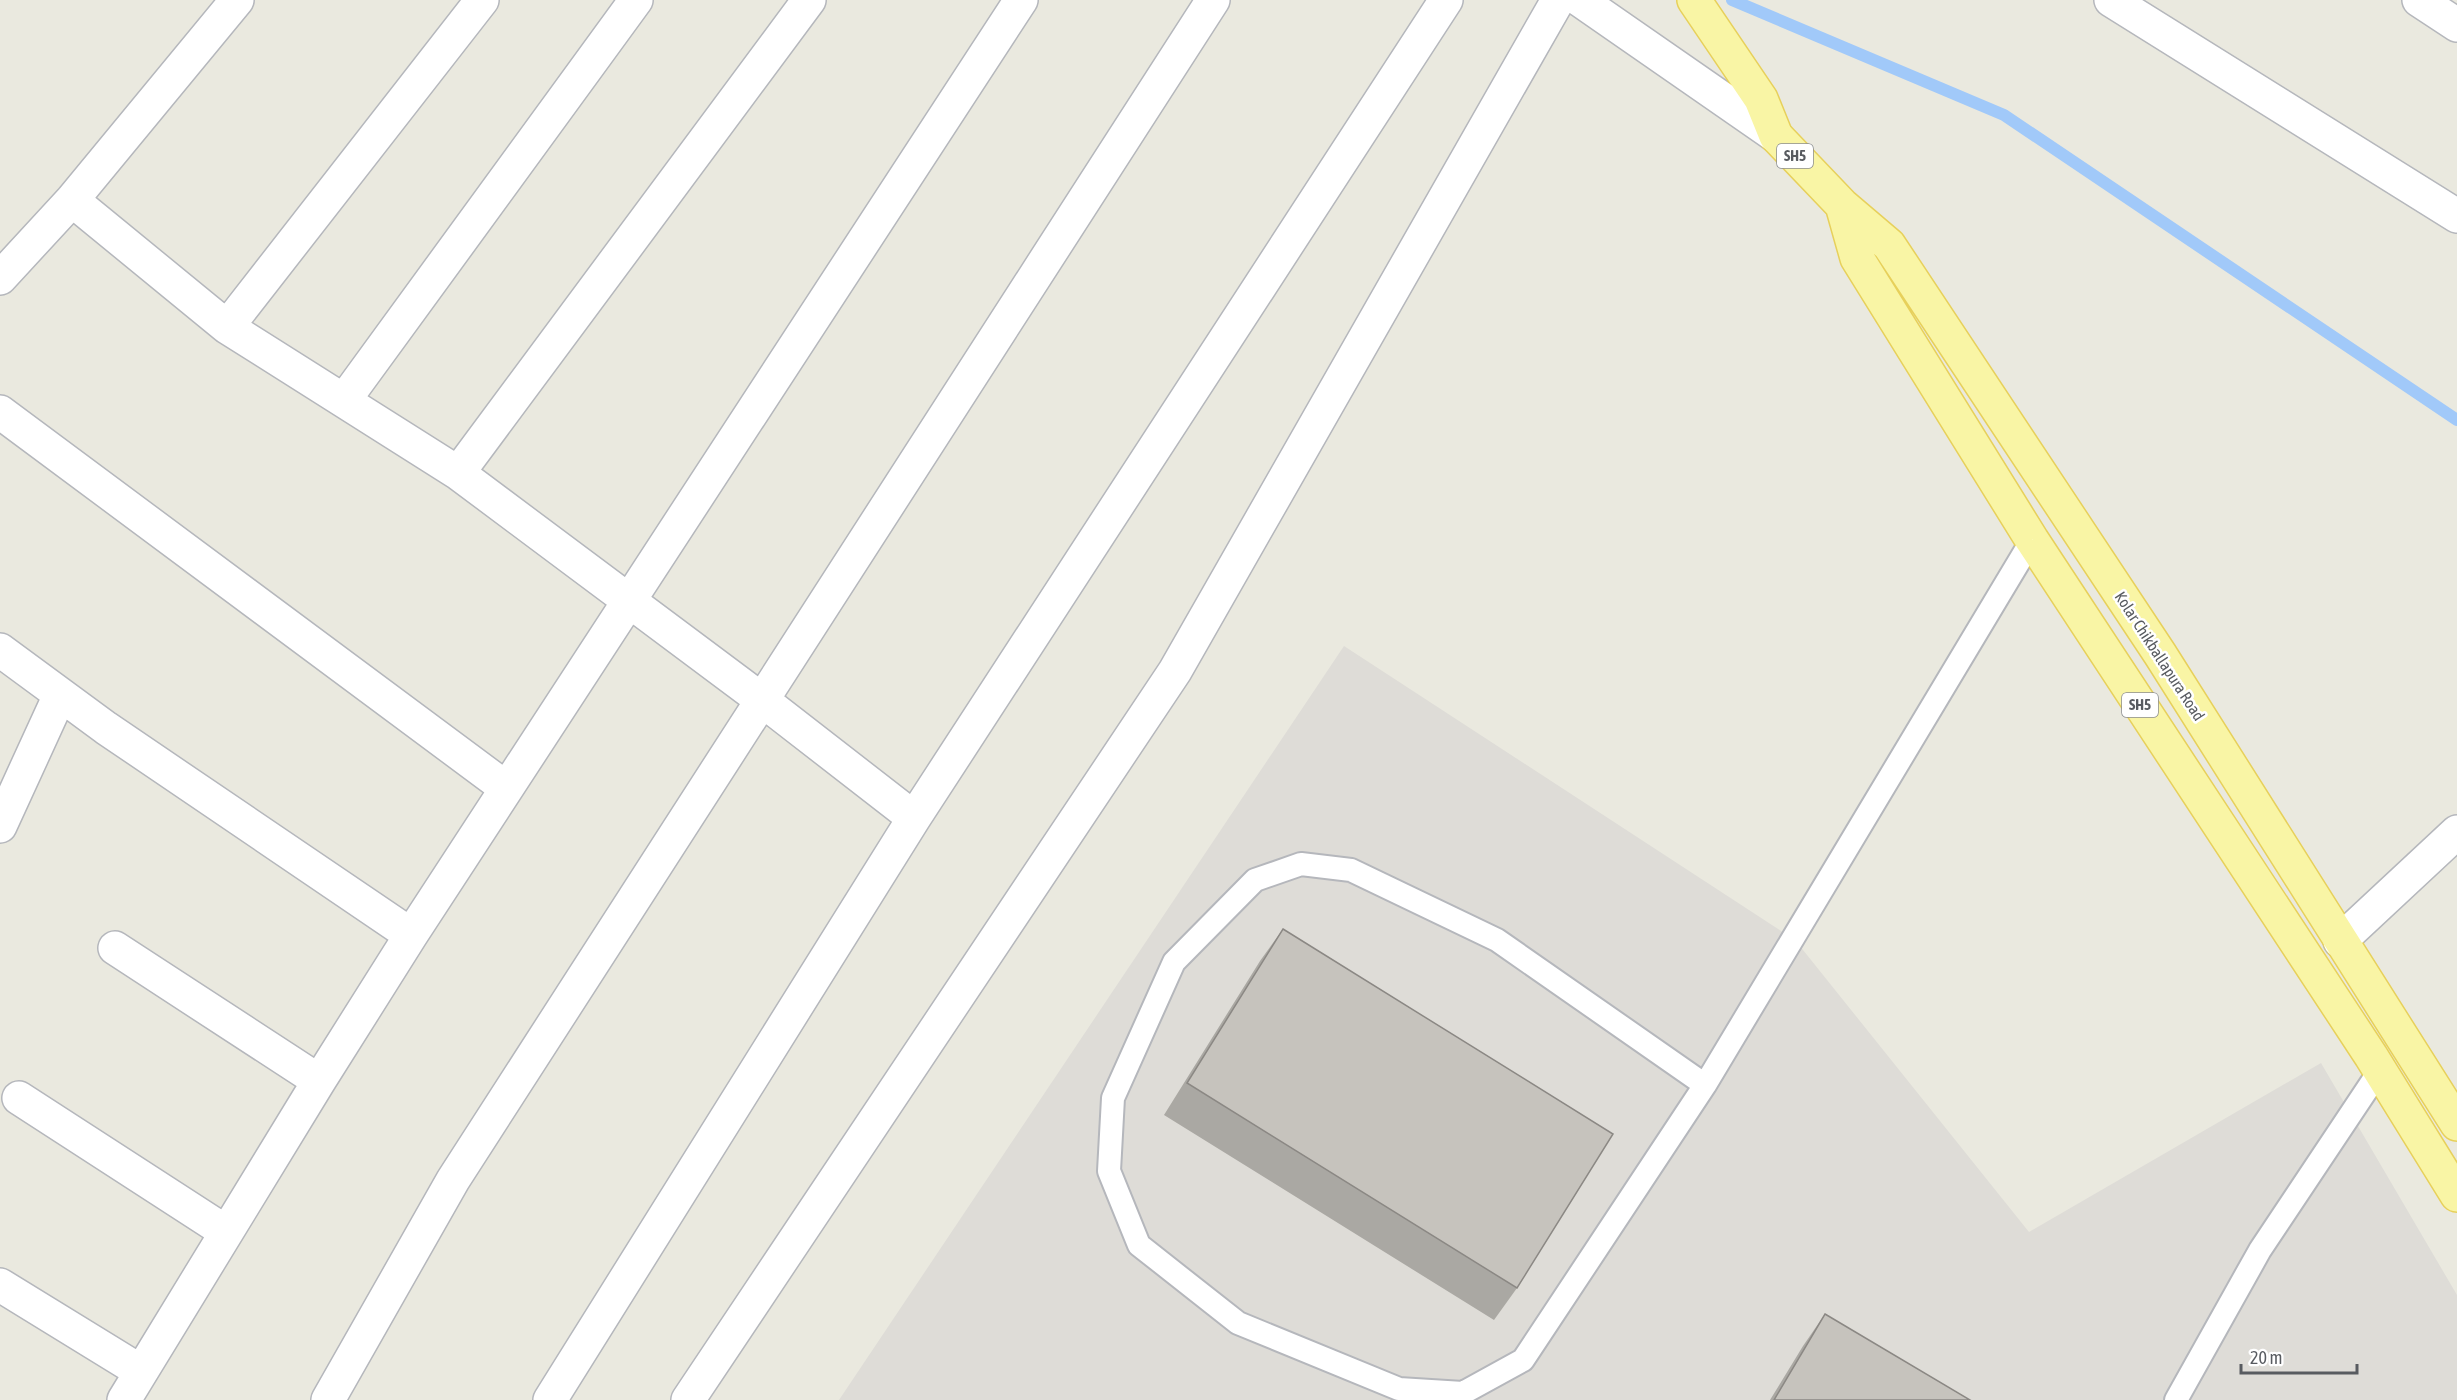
<svg xmlns="http://www.w3.org/2000/svg" width="2457" height="1400" font-family="'Asap Condensed',sans-serif">
  <style>
    .industrial { fill: #dedcd7 }
    .lines { fill: none; stroke-linecap: round; stroke-linejoin: round }
    .stream { stroke: #a1c9f9; stroke-width: 12 }
    .lane-casing { stroke: #b5b7bc; stroke-width: 26 }
    .street-casing { stroke: #b5b7bc; stroke-width: 36 }
    .primary-casing { stroke: #e7d05b; stroke-width: 36 }
    .lane { stroke: #fff; stroke-width: 22 }
    .street { stroke: #fff; stroke-width: 33 }
    .primary { stroke: #f9f5a5; stroke-width: 33 }
    .wall { fill: #aaa8a3 }
    .building { fill: #c6c3bd; stroke: #8b8884; stroke-width: 1.5 }
    .labels { text-anchor: middle; stroke-width: 5; stroke-linejoin: round; paint-order: stroke }
    .shield { fill: #fff; stroke: #8a8c90; stroke-width: 1.5 }
    .shield-label { font-size: 15px; font-weight: bold; fill: #585b60 }
    .street-label { font-size: 16px; fill: #585b60; stroke: #fff }
  </style>
  <rect width="100%" height="100%" fill="#eae9df"/>
  <path class="industrial" d="M1344,646L1795,940L2029,1232L2321,1063L2457,1295V1400H839Z"/>
  <g class="lines">
    <path class="stream" d="M1732,0L2004,115L2457,420"/>
    <g class="lane-casing">
      <path id="lane" d="M1705,1085L1497,940L1351,870L1301,864L1255,880L1174,962L1113,1098L1109,1171L1139,1245L1238,1323L1399,1389L1463,1393L1523,1360L1705,1085L2032,540
        M2176,1400L2260,1250L2380,1070"/>
    </g>
    <g class="street-casing">
      <path id="street" d="M1580,0L1776,136
        M2111,0L2457,216
        M2419,0L2457,25
        M72,200L227,327L458,473L762,700L914,818
        M0,278L72,200L237,0
        M227,327L482,0
        M345,399L636,0
        M0,412L506,788
        M458,473L809,0
        M0,650L106,728L411,935
        M0,826L60,695
        M2340,941L2457,832
        M115,948L319,1081
        M19,1098L226,1232
        M0,1285L140,1371
        M124,1400L319,1081L411,935L1021,0
        M328,1400L453,1180L1213,0
        M550,1400L914,818L1446,0
        M688,1400L1175,671L1558,0"/>
    </g>
    <g class="primary-casing">
      <path id="primary" d="M1694,0L1761,99L1776,136L1842,205L1889,245L2160,654L2457,1124
        M1842,205L1857,258L2032,540L2371,1056L2457,1195"/>
    </g>
    <use href="#lane" class="lane"/>
    <use href="#street" class="street"/>
    <use href="#primary" class="primary"/>
  </g>
  <path class="wall" d="M1283,929L1517,1288L1494,1320L1164,1115L1260,961Z
    M1825,1314L1970,1400H1770L1803,1346Z"/>
  <path class="building" d="M1283,929L1613,1134L1517,1288L1187,1083Z
    M1825,1314L1970,1400H1774Z"/>
  <g class="labels">
    <g class="shield">
      <rect x="1777" y="144" width="36" height="24" rx="4.5"/>
      <rect x="2122" y="693" width="36" height="24" rx="4.5"/>
    </g>
    <g class="shield-label">
      <text x="1795" y="161">SH5</text>
      <text x="2140" y="710">SH5</text>
    </g>
    <g class="street-label">
      <text transform="translate(2160 656) rotate(57)" y="6">Kolar Chikballapura Road</text>
    </g>
  </g>
  <path d="M2241 1364v9h116v-9" fill="none" stroke="#585b60" stroke-width="3"/>
  <text x="2250" y="1364" font-size="18" fill="#585b60" stroke="#ffffff" stroke-width="4.5" paint-order="stroke">20 m</text>
</svg>
